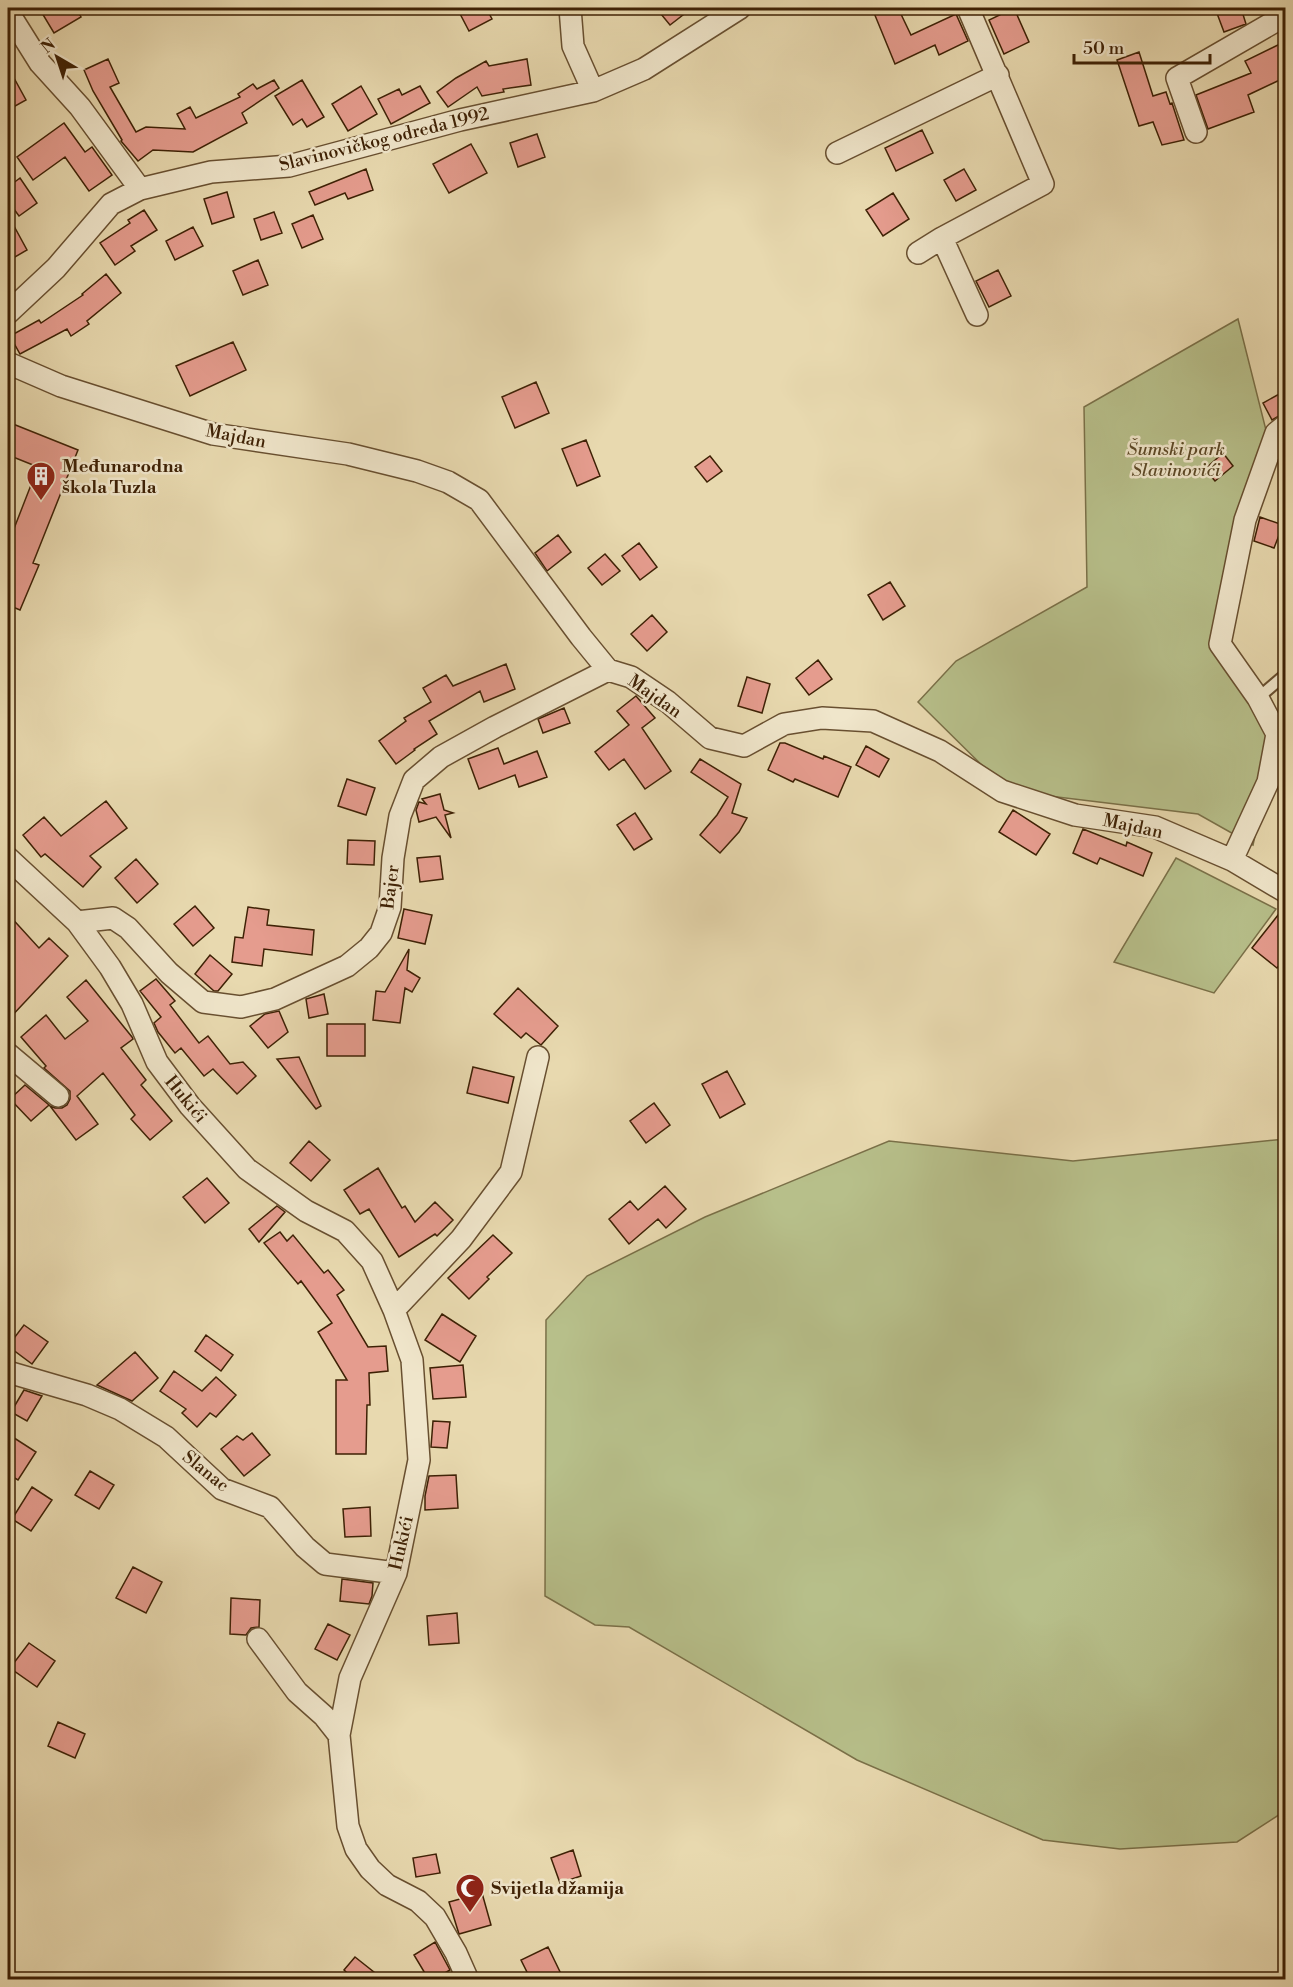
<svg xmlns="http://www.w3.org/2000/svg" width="1293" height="1987" font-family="'Libre Bodoni',serif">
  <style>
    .green { fill: #b7bf8a; stroke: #7a7048; stroke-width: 1.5 }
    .building { fill: #e59c8e; stroke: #3e2105; stroke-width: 1.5 }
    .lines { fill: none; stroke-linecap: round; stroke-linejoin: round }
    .lane-casing { stroke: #684f30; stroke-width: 14 }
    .street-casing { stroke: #684f30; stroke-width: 24 }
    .lane { stroke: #f0e6cb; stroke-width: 10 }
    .street { stroke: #f0e6cb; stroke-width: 21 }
    .labels { text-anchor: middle; stroke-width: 5; stroke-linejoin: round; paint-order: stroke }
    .street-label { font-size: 18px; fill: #3e2105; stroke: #f0e6cb }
    .park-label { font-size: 18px; font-style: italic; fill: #5c4826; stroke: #f0e6cb }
    .poi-label { font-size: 18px; font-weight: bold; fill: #3e2105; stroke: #f0e6cb; text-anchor: start }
  </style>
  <rect width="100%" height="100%" fill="#e8d9af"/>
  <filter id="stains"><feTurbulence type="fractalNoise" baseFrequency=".00333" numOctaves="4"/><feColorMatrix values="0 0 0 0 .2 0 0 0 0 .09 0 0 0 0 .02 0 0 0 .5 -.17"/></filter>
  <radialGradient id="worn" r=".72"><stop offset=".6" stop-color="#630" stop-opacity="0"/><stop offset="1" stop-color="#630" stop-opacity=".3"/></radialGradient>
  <path class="green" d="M1238,319L1273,458L1216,643L1276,741L1253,845L1198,814L1008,791L918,702L956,661L1087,587L1084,407Z
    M1176,858L1276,909L1214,993L1114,962Z
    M1285,1139V1811L1237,1842L1120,1849L1043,1840L857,1760L629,1627L595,1625L545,1596L546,1320L587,1276L705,1217L889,1141L1073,1161Z"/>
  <path class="building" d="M39,8H76L81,17L54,33Z
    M457,8H486L492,19L469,31Z
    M656,8H692L670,25Z
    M872,8H898L911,35L956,14L968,41L939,55L935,45L895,64Z
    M1014,8L1029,42L1004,54L989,20Z
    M1215,8H1241L1246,24L1224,32Z
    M1286,41V77L1248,95L1254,112L1208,129L1196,95L1251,73L1245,61Z
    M1139,52L1153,96L1166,92L1170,104L1172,103L1184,140L1162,145L1153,122L1139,126L1117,60Z
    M108,59L119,83L110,87L136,132L146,127L185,129L177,114L190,107L196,118L240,97L238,94L253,84L257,89L274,80L279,88L242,113L247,123L193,152L153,150L138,161L121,141L122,140L93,91L84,70Z
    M527,59L531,85L503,89L504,92L482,96L477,87L448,107L437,92L456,78L486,61L489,66Z
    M8,67L26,100L8,110Z
    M302,80L324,117L307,127L302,119L293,125L275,96Z
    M361,86L377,114L348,131L332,104Z
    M420,86L430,103L391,124L378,99L399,89L402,95Z
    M64,123L85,152L92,147L112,175L89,191L65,157L33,180L17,157Z
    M922,130L933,153L896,171L885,148Z
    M537,134L545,157L518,167L510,143Z
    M471,144L487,173L449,193L433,164Z
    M366,169L373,190L348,199L345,193L315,205L309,192Z
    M964,169L976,190L956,201L944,180Z
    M20,178L37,203L19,216L8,201V187Z
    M227,192L234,217L212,224L204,199Z
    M893,193L909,219L883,236L866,210Z
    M144,210L157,230L131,246L135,251L115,265L100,243L130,223L128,220Z
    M274,212L282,233L261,240L254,219Z
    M8,215L27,250L8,261Z
    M313,215L323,239L302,248L292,224Z
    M193,227L203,246L175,260L166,241Z
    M258,260L268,285L243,295L233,271Z
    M998,270L1011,296L989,307L976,281Z
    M106,274L121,293L87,321L89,324L71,336L67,329L20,354L10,336L39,320L41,323L83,295L82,294Z
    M233,342L246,370L190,396L176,366Z
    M536,382L549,413L515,428L502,397Z
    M1281,393L1286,401V412L1272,420L1263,403Z
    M8,422L78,450L33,563L39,565L20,610L8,605V544L38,467L8,455Z
    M586,440L600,476L577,486L562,449Z
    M1223,453L1233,466L1215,481L1205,469Z
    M710,456L722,471L707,482L695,467Z
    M1260,517L1283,525L1274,548L1254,541Z
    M558,535L571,552L547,571L535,553Z
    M639,543L657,567L640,580L622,556Z
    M605,554L620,571L602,585L588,568Z
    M890,582L905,606L883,620L868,595Z
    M652,615L667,632L647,651L631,634Z
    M818,660L832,679L809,695L796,678Z
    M506,664L515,689L484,702L480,691L429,721L437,734L414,749L415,750L396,764L379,741L406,721L404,718L431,702L423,688L446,675L453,686Z
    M747,677L770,684L762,713L738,706Z
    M636,696L655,718L642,728L671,771L645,789L624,759L609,770L595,752L629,725L617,711Z
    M564,708L570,723L543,733L538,719Z
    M780,743H785L823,759L824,756L851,767L838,797L795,779L793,782L768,770Z
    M866,746L889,759L879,777L856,765Z
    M498,748L504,764L537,751L547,777L519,787L515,775L479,789L468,759Z
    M700,759L741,784L732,813L747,818L739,832L720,853L700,835L717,815L728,797L691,772Z
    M347,779L375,788L366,815L338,806Z
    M440,794L444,810L453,813L445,815L451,838L436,817L419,822L416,810L419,802L426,804L422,799Z
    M106,801L127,828L90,856L101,867L83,887L45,854L41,857L23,835L44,817L61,836Z
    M1013,810L1050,834L1036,855L999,832Z
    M635,813L652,839L634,850L617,825Z
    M1083,829L1126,846L1127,842L1152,853L1143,876L1100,858L1097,864L1073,853Z
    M348,840L375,841L374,865L347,864Z
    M440,856L443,879L420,882L417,858Z
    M136,859L158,884L137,903L115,878Z
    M1286,905V957L1277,968L1252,948Z
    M195,906L214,928L193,946L174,924Z
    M248,907L269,910L267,925L314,930L312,955L264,949L262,966L232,962L235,937L243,938Z
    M404,909L432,915L425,944L398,938Z
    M8,914L39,948L49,938L68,956L8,1020Z
    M409,949L407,970L420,978L412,992L405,988L400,1023L373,1020L376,991L385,992Z
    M210,955L232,974L218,991H214L195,974Z
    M156,979L175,1001L170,1005L199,1043L208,1036L230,1064L243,1062L256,1076L237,1094L213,1069L204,1076L181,1048L175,1053L158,1032L154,1023L161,1017L140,991Z
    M86,980L132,1037L133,1039L121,1048L146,1080L141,1085L172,1121L150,1140L131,1119L135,1115L103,1073L77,1096L98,1124L76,1140L50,1106L55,1108H62L67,1105L70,1099V1091L44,1068L46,1066L21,1037L46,1015L65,1039L88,1021L67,997Z
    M518,988L558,1026L541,1045L526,1033L521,1038L494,1014Z
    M324,994L328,1014L309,1018L306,999Z
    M279,1011L288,1032L268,1048L250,1026L265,1014Z
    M327,1024H365V1056H327Z
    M299,1057L321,1106L316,1109L277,1059Z
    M473,1067L514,1077L508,1103L467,1093Z
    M727,1071L745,1104L720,1118L702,1084Z
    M25,1085L49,1105L31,1121L10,1099Z
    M654,1103L670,1125L646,1143L630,1121Z
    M309,1141L330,1160L311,1181L290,1163Z
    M378,1168L402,1208L405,1206L415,1222L435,1202L453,1220L437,1236L435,1234L399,1257L369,1209L360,1214L344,1190Z
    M207,1178L229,1203L205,1223L183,1197Z
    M665,1186L686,1209L666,1228L658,1219L629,1244L609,1219L630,1201L638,1210Z
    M277,1206L285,1212L259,1242L249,1229Z
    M280,1232L287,1241L293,1235L324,1273L328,1270L344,1290L337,1295L368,1347L386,1346L388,1371L369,1373L370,1405H367L366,1454H336V1380H347L318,1332L332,1323L301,1281L298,1284L264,1243Z
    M493,1235L512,1253L487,1277L489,1279L469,1299L448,1278Z
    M442,1314L476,1336L460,1362L425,1340Z
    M24,1325L48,1342L32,1364L8,1346Z
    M206,1335L233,1355L221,1371L195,1351Z
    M135,1352L158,1378L132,1401L97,1385Z
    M463,1365L466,1397L433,1399L430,1368Z
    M174,1371L202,1391L216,1377L236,1395L216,1417L210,1413L197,1427L182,1413L186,1409L160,1391Z
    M24,1390L42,1396L27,1421L11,1412Z
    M433,1421L450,1422L447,1448L431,1447Z
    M252,1433L270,1455L244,1476L221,1449L237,1436L243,1440Z
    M8,1434L36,1452L18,1480L8,1474Z
    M90,1471L114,1485L99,1509L75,1495Z
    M456,1475L458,1508L425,1510V1496L429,1476Z
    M32,1487L52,1500L31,1531L12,1519Z
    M370,1507L371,1536L345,1537L343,1509Z
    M133,1567L162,1582L146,1613L116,1598Z
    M342,1579L373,1583L372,1596L369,1604L340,1601Z
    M231,1598L260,1600L259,1627L251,1628L246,1635L230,1634Z
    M457,1613L459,1643L429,1645L427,1616Z
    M328,1624L350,1635L337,1660L315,1649Z
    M29,1643L55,1661L37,1687L10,1668Z
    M58,1722L85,1734L75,1758L48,1746Z
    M573,1850L581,1876L560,1883L551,1858Z
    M436,1854L440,1873L416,1877L413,1858Z
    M482,1893L491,1925L459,1934L449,1902Z
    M435,1942L450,1970L433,1980H429L414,1955Z
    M548,1947L564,1980H531L521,1960Z
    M355,1957L384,1980H355L344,1970Z"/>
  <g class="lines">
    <g class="lane-casing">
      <path id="lane" d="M1258,698L1286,674"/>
    </g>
    <g class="street-casing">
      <path id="street" d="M570,8L573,46L593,91
        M8,12L40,63L80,107L140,189
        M1196,132L1177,78L1286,15
        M837,153L998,75
        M942,238L977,315
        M918,253L942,238L1043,184L968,8
        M8,313L56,268L111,204L140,189L211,172L289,166L460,120L593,91L644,69L740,8
        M8,363L61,386L213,434L348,454L417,471L448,482L479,500L581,637L608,670L631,677L668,702L710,738L744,746L784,724L822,718L873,721L940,751L1002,791L1075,815L1155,827L1232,860L1286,892
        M8,858L77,922L110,967L132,1004L157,1062L190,1106L247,1169L306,1211L345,1231L372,1261L394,1310L412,1360L419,1460L396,1573L350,1678L339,1735L348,1826L356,1849L370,1869L387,1885L418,1901L435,1917L456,1953L468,1980
        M1232,860L1268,782L1277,734L1258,698L1220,644L1245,520L1276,433L1286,425
        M77,922L113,918L128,928L169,973L203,1002L241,1007L275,999L347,966L369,948L381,933L390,907L393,858L400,816L414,780L441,757L495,727L608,670
        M8,1054L58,1096
        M394,1310L461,1239L511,1172L538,1057
        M8,1372L87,1395L120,1409L166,1437L222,1489L270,1507L305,1547L325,1564L396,1573
        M258,1639L297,1692L324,1716L339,1735"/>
    </g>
    <use href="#lane" class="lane"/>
    <use href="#street" class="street"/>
  </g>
  <defs>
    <g id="building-pin" transform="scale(1.5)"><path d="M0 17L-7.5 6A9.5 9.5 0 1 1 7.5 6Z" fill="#8f2418" stroke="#f0e6cb"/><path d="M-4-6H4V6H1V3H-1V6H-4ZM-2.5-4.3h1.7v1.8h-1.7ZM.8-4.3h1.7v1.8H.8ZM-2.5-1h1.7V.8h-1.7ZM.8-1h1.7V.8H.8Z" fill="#fff"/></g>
    <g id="mosque-pin" transform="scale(1.5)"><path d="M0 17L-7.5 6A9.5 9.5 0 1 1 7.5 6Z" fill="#8f2418" stroke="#f0e6cb"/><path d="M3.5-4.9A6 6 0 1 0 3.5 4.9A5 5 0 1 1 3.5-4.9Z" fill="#fff"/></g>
  </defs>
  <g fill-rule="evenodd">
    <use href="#building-pin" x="41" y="476"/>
    <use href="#mosque-pin" x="470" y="1888"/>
  </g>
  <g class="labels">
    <g class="street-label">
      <text transform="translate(384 139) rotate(-14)" y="6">Slavinovičkog odreda 1992</text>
      <text transform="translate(236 436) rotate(11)" y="6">Majdan</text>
      <text transform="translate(655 696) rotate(35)" y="6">Majdan</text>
      <text transform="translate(1133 826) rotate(12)" y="6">Majdan</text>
      <text transform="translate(390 887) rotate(-83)" y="6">Bajer</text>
      <text transform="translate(186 1099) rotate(51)" y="6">Hukići</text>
      <text transform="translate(206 1471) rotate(39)" y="6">Slanac</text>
      <text transform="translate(401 1543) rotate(-77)" y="6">Hukići</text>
    </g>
    <g class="park-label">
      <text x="1176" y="455">Šumski park<tspan x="1176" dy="21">Slavinovići</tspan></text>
    </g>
    <g class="poi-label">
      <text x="62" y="472">Međunarodna<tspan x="62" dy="21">škola Tuzla</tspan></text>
      <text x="491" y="1894">Svijetla džamija</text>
    </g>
  </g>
  <rect width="1293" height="1987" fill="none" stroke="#e8d9af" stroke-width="30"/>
  <rect x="9" y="9" width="1275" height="1969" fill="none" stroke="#3e2105" stroke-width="3"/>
  <rect x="15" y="15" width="1263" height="1957" fill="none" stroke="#3e2105" stroke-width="1.5"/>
  <g transform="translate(57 57) rotate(321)" stroke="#f0e6cb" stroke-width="4.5" paint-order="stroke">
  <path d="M0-4.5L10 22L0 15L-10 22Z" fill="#3e2105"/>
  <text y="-9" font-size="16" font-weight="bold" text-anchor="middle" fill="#3e2105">N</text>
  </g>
  <path d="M1074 54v9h136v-9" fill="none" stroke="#3e2105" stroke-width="3"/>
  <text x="1083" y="54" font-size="18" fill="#3e2105" stroke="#f0e6cb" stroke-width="4.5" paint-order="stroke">50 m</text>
  <rect width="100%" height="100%" filter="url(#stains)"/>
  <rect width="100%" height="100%" fill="url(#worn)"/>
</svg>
